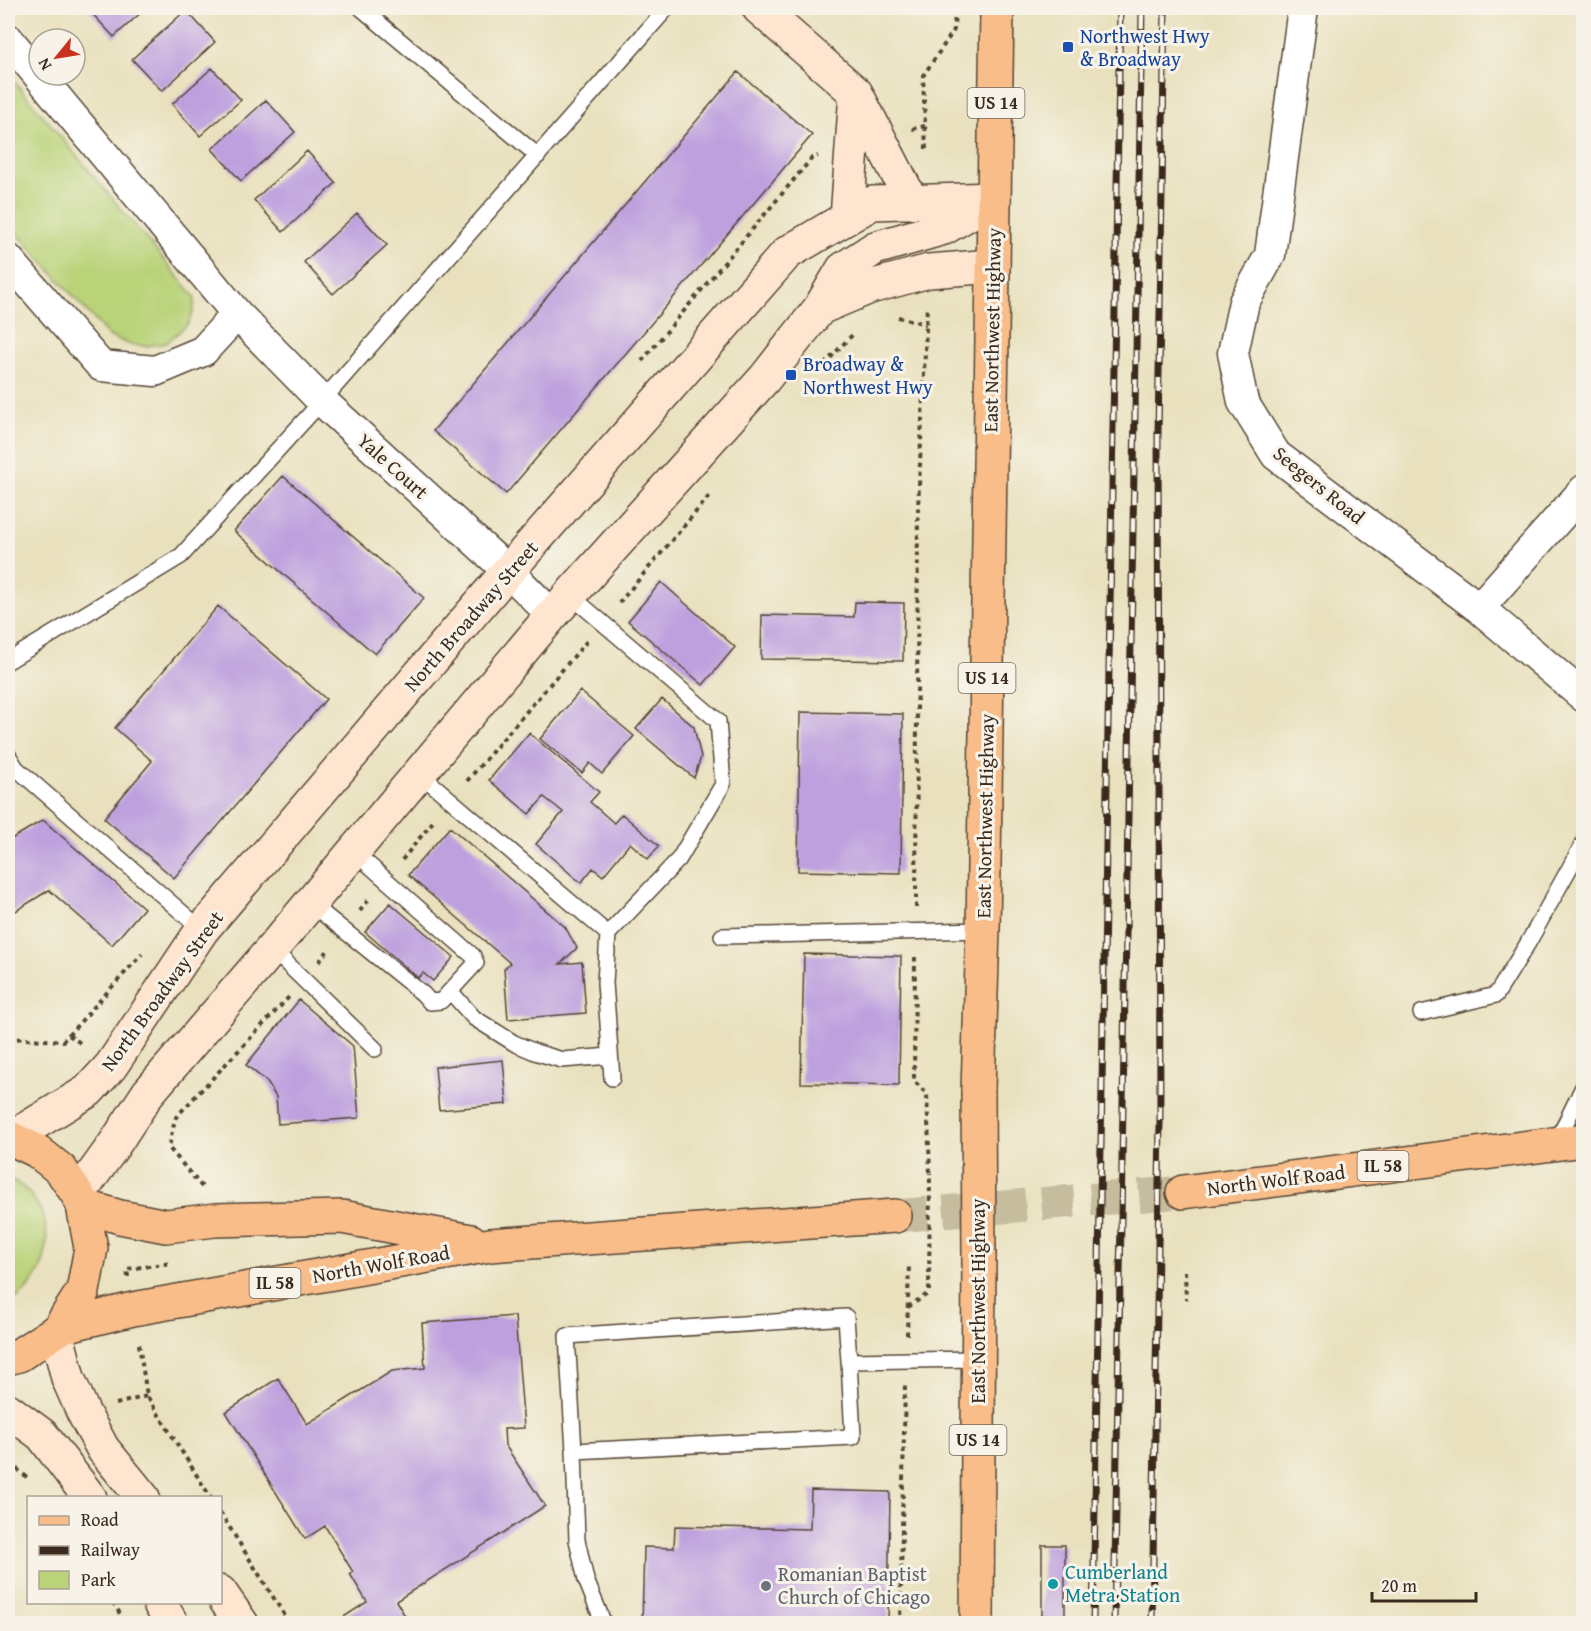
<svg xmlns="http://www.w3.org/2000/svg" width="1591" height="1631" font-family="'Gentium Book Plus',serif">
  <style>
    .green { fill: #bad379; stroke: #7a7e4c; stroke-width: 1.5 }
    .building { fill: #bea0de }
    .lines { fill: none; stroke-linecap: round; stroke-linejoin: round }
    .primary-tunnel { stroke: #c6bc9e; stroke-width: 33; stroke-dasharray: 33 16; stroke-linecap: butt }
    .lane-casing { stroke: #554536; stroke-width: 18 }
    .street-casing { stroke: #554536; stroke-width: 33 }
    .secondary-casing { stroke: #554536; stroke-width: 36 }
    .primary-casing { stroke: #554536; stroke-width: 36 }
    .path { stroke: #554536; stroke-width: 4; stroke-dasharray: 4.5 4.5; stroke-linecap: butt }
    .lane { stroke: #fff; stroke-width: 15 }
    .street { stroke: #fff; stroke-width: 30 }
    .secondary { stroke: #fde5d0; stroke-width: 33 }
    .primary { stroke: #f9bd89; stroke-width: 33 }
    .rail-casing { stroke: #3b2a1e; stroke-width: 7 }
    .rail { stroke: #f7f3e8; stroke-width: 4.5; stroke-dasharray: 14; stroke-linecap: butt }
    .primary-bridge-casing { stroke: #554536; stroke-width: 36; stroke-linecap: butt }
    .path-bridge { stroke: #554536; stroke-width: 4; stroke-dasharray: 4.5 4.5; stroke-linecap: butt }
    .primary-bridge { stroke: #f9bd89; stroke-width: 33 }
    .transit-dot { fill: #1a4fb4; stroke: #f7f3e8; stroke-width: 2 }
    .culture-dot { fill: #0f9aa8; stroke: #f7f3e8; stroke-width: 2 }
    .worship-dot { fill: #6b7280; stroke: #f7f3e8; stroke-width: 2 }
    .labels { text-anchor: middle; stroke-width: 6; stroke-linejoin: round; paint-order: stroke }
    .shield { fill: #f7f3e8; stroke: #73665b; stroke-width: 1.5 }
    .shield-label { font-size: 18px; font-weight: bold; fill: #3b2a1e }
    .transit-label { font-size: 20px; fill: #164399; stroke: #f7f3e8; text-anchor: start }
    .street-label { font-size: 20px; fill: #3b2a1e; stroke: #f7f3e8 }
    .culture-label { font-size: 20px; fill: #0d838f; stroke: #f7f3e8; text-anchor: start }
    .worship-label { font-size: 20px; fill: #5b616d; stroke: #f7f3e8; text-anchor: start }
  </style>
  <rect width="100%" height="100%" fill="#f7f3e8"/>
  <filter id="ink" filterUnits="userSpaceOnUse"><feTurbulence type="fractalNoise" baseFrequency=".0167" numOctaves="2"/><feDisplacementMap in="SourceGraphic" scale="12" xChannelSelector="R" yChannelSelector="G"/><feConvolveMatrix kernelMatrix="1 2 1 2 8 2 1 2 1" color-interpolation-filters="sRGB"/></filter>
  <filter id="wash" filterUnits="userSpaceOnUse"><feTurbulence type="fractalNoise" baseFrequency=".008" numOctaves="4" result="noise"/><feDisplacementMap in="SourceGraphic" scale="24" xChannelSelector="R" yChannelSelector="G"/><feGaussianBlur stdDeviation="1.35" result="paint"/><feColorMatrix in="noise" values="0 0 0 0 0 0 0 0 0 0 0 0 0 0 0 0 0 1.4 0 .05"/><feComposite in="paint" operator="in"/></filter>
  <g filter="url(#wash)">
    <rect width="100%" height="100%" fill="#e9e1be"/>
    <path class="green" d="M8,74L195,297L193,313L187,325L166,343L146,346L131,345L109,336L8,223Z
      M8,1178C61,1202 58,1278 8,1303Z"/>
    <g id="blocks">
      <path class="building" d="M87,8H146L114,37Z
        M186,10L215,42L162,91L132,59Z
        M212,68L241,100L200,136L172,104Z
        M738,72L812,135L506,494L433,431Z
        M266,100L295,132L241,181L212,149Z
        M307,151L336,183L283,232L254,200Z
        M357,213L387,245L333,294L304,262Z
        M283,476L424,598L375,654L234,531Z
        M661,582L735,647L703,685L628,621Z
        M855,602L904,603L903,661L761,659L762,615L854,617Z
        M218,606L326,699L174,878L104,818L152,761L115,728Z
        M580,691L634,736L602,774L590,763L582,773L540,739Z
        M662,699L694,727L701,757L694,778L636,729Z
        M800,712L903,714L901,873L798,871Z
        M529,733L599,792L590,802L614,823L622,814L659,846L648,859L630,843L603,876L593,868L581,883L536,844L563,812L544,797L529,814L489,780Z
        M43,820L144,908L112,945L49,890L8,916V841Z
        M450,827L565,927L577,948L560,964L582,962L586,1013L508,1019L504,969L510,963L408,875Z
        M390,903L454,957L433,981L423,973L418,978L365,932Z
        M804,954L901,956L899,1085L801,1083Z
        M299,1000L353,1046L359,1118L278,1124L276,1097L267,1082L246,1065Z
        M503,1060L507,1104L439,1110L435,1067Z
        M515,1316L524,1428L504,1429L505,1445L545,1506L396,1601L410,1624H345L342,1618L367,1602L350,1574L353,1572L325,1526L305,1539L226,1412L278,1378L307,1424L392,1371L425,1368L422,1323Z
        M811,1490L890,1492L888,1624H642L644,1547L674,1548L675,1526L810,1529Z
        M1042,1545H1065V1623H1042Z"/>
    </g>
  </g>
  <g filter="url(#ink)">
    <use href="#blocks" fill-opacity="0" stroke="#554536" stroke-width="1.5"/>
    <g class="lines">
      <path class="primary-tunnel" d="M895,1216L1183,1192"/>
      <g class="lane-casing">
        <path id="lane" d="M361,8L538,156
          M570,595L718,721L723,784L679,859L608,934L605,983L612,1078
          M8,661L181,556L322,401L667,8
          M8,755L16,768L202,930
          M419,773L608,934
          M310,903L423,994L430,1002L441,1001L476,963L473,956L353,851
          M722,936L983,930
          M272,949L375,1049
          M450,991L474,1018L514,1043L535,1052L562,1060L610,1056
          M1421,1013L1496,995L1528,943L1584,842
          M1556,1143L1584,1085
          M849,1361L853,1437L574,1451L567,1336L846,1317L849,1361L978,1359
          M574,1451L577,1540L586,1580L604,1624"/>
      </g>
      <g class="street-casing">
        <path id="street" d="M1303,8L1270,255L1244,302L1233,353L1243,402L1276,455L1479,608L1584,697
          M8,39L237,314L322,401L508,571L552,615
          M8,259L101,366L155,371L203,351L237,314
          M1479,608L1584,490"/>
      </g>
      <g class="secondary-casing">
        <path id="secondary" d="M759,8L856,93L912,202
          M847,218L856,93
          M820,308L843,269L875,248L944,228L990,201
          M11,1138L88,1091L111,1066L202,930L508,571L787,253L872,203L994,199
          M78,1195L114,1145L148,1093L272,949L552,615L765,378L820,308L870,287L929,271L993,266
          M56,1331L68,1378L83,1412L103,1449L143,1498
          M8,1410L42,1435L90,1498
          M220,1592L242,1624
          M159,1602L172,1624"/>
      </g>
      <g class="primary-casing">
        <path id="primary" d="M978,1090L983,930L997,8
          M8,1137L37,1151L61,1170L78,1195L83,1206L91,1248L83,1291L60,1327L56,1331L19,1355L8,1358
          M1183,1192L1584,1140
          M83,1206L120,1217L166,1226L215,1220L342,1217L471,1241
          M60,1327L133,1309L490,1245L895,1216
          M977,1624L979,1256"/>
      </g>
      <path class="path" d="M912,129L925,126
        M926,149L923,76L954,30L955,8
        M898,317L926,324
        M642,361L812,158L818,156
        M818,371L854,333
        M619,603L711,494
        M467,781L587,641
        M402,860L435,819
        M916,908L918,508L927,306
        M360,911L370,898
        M915,957L914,1081L927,1094L930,1173
        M319,962L329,949
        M69,1035L83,1045
        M8,1038L63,1041L142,954
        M202,1187L169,1148L172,1131L176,1117L289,997
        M1185,1271L1186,1300
        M128,1277L127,1269L171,1263
        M908,1307L926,1295L929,1291
        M907,1335L909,1264
        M139,1344L147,1396L211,1498
        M116,1404L147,1396
        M8,1466L16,1468L30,1480
        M220,1512L290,1624
        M113,1602L126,1624
        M900,1624L905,1384"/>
      <use href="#lane" class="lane"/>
      <use href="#street" class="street"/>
      <use href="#secondary" class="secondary"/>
      <use href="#primary" class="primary"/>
      <g class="rail-casing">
        <path id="rail" d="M1093,1624L1120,8
          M1114,1624L1142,8
          M1152,1624L1160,1121L1158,433L1165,8"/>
      </g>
      <use href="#rail" class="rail"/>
      <g class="primary-bridge-casing">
        <path id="primary-bridge" d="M978,1090L979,1256"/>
      </g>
      <path class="path-bridge" d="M929,1291L930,1173"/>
      <use href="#primary-bridge" class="primary-bridge"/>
    </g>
  </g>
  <g class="transit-dot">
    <rect x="1062" y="41" width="12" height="12" rx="3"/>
    <rect x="785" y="369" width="12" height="12" rx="3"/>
  </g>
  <circle class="culture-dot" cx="1053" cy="1584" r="6"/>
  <circle class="worship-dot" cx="766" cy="1586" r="6"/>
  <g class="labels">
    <g class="shield">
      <rect x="967.5" y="88" width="57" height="30" rx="4.5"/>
      <rect x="958.5" y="663" width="57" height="30" rx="4.5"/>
      <rect x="1357.5" y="1151" width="51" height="30" rx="4.5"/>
      <rect x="249.5" y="1268" width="51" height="30" rx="4.5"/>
      <rect x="949.5" y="1425" width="57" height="30" rx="4.5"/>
    </g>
    <g class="shield-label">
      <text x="996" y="109">US 14</text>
      <text x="987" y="684">US 14</text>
      <text x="1383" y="1172">IL 58</text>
      <text x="275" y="1289">IL 58</text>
      <text x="978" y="1446">US 14</text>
    </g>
    <g class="transit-label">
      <text x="1080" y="43">Northwest Hwy<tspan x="1080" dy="23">&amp; Broadway</tspan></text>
      <text x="803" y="371">Broadway &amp;<tspan x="803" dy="23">Northwest Hwy</tspan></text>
    </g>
    <g class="street-label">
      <text transform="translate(992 330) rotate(-89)" y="7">East Northwest Highway</text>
      <text transform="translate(393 466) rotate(42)" y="7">Yale Court</text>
      <text transform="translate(1319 485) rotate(39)" y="7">Seegers Road</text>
      <text transform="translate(471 616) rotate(-49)" y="7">North Broadway Street</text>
      <text transform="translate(985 816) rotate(-89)" y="7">East Northwest Highway</text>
      <text transform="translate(162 991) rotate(-54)" y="7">North Broadway Street</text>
      <text transform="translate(1276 1180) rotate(-7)" y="7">North Wolf Road</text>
      <text transform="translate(381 1264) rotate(-10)" y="7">North Wolf Road</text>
      <text transform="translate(978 1301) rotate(-90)" y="7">East Northwest Highway</text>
    </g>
    <g class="culture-label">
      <text x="1065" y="1579">Cumberland<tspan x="1065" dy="23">Metra Station</tspan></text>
    </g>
    <g class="worship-label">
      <text x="778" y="1581">Romanian Baptist<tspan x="778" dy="23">Church of Chicago</tspan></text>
    </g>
  </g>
  <rect width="1591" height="1631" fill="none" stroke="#f7f3e8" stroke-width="30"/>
  <rect x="27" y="1496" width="195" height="108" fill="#f7f3e8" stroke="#aca397" stroke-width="1.5"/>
  <rect x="39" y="1516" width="30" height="9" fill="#f9bd89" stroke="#aca397" stroke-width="1.5"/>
  <text x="81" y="1526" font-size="18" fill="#3b2a1e">Road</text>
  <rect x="39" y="1546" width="30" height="9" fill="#3b2a1e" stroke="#aca397" stroke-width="1.5"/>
  <text x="81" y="1556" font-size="18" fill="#3b2a1e">Railway</text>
  <rect x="39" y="1571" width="30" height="18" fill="#bad379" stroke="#aca397" stroke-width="1.5"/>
  <text x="81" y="1586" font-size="18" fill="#3b2a1e">Park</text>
  <g transform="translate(57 57) rotate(240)"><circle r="28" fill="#f7f3e8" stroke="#aca397" stroke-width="1.5"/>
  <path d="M0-4.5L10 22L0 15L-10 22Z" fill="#c8321e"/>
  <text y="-9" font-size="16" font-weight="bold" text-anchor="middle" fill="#3b2a1e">N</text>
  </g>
  <path d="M1372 1592v9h104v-9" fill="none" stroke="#3b2a1e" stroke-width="3"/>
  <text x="1381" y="1592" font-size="18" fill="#3b2a1e" stroke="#f7f3e8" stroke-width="4.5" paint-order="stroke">20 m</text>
</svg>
